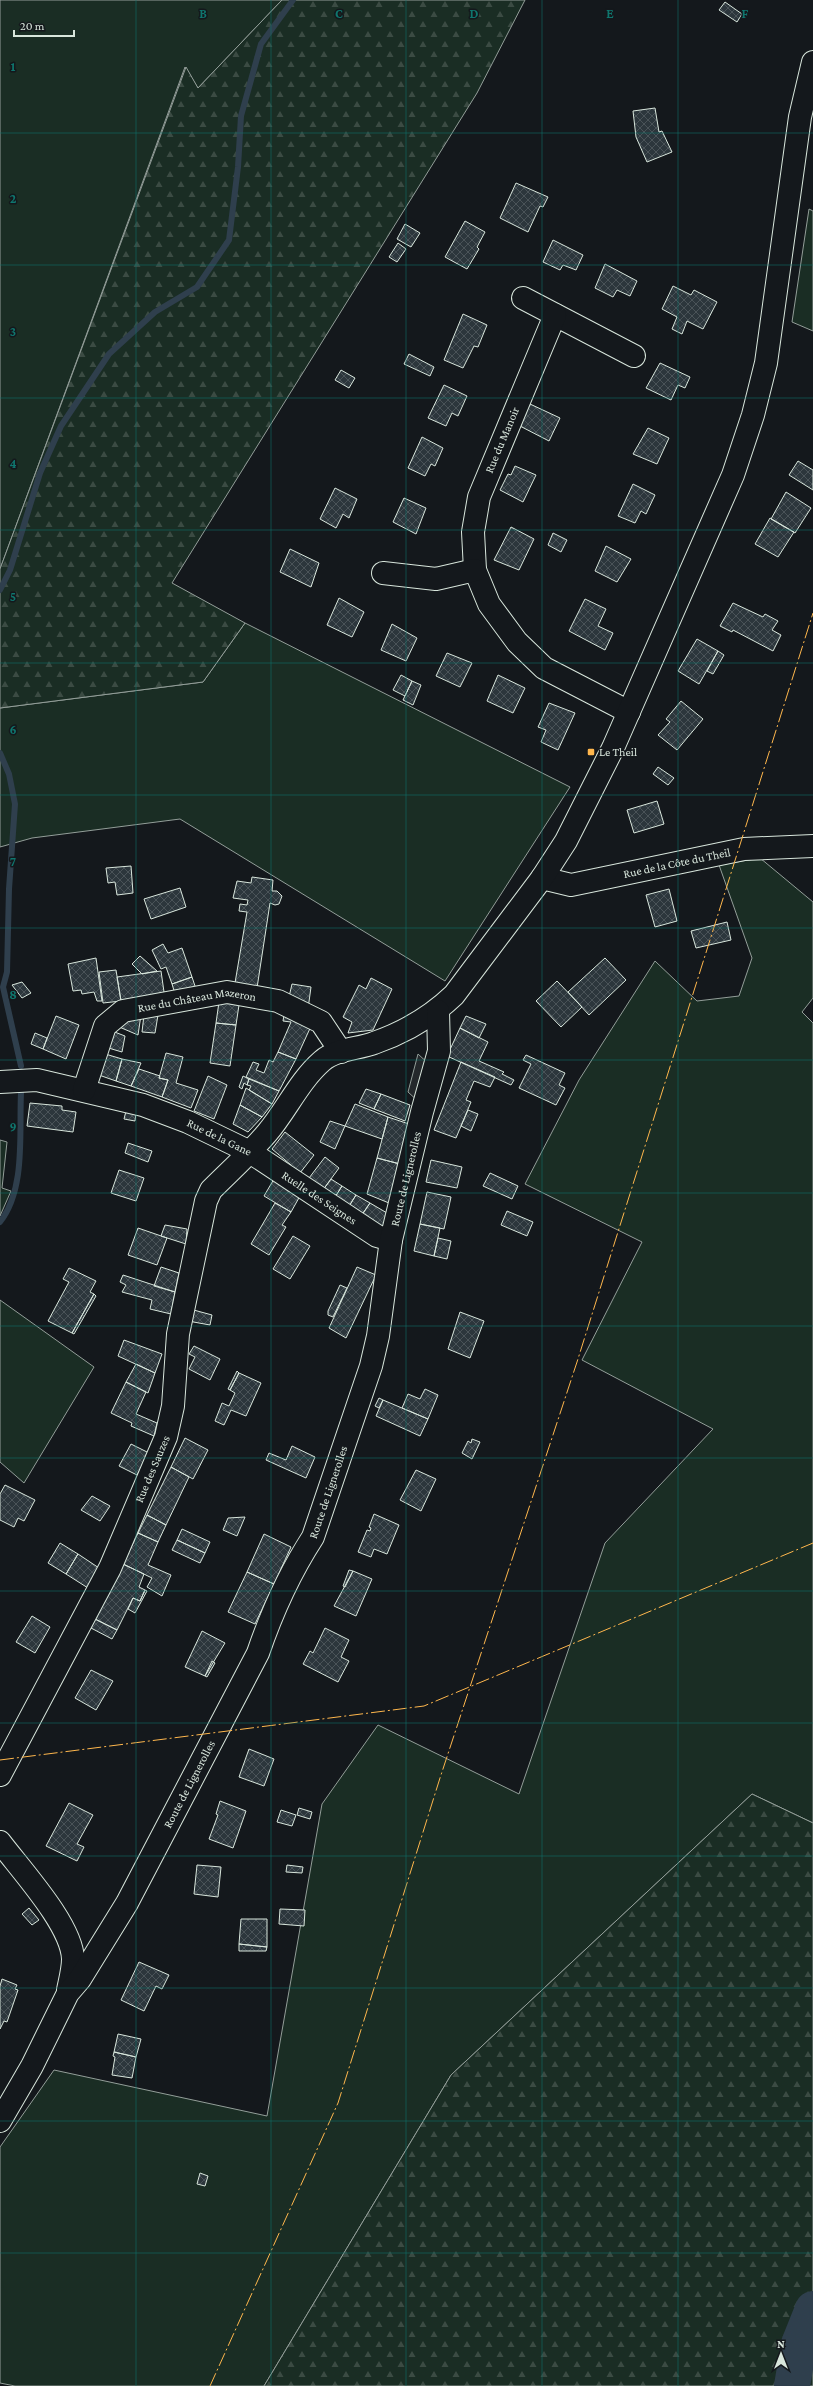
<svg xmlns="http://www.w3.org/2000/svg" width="813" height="2386" font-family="'Crimson Pro',serif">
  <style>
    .green { fill: #1a2d24; stroke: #939e99 }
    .forest { fill: url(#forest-firs); stroke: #939e99 }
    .parking { fill: #24282b; stroke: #939e99 }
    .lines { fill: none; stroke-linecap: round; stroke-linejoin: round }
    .stream { stroke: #2f3f4d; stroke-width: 6 }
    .river { stroke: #2f3f4d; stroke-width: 36 }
    .building { fill: url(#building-cross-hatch); stroke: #d8e6dc }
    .minor-casing { stroke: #d8e6dc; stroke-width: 24 }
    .minor { stroke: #14181c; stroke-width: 22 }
    .power { stroke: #ffb74d; stroke-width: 1; stroke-dasharray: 14 3 2 3; stroke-linecap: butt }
    .grid { fill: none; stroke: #0f766e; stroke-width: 1; stroke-opacity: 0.55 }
    .poi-dot { fill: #ffb74d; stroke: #14181c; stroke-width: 1.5 }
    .labels { text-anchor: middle; stroke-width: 3; stroke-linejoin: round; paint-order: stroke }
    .street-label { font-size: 12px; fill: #d8e6dc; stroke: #14181c }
    .poi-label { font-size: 12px; fill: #d8e6dc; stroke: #14181c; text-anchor: start }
    .grid-label { font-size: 13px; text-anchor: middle; font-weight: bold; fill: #0f766e; stroke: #14181c; stroke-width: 3; stroke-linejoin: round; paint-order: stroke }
  </style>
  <defs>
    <pattern id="forest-firs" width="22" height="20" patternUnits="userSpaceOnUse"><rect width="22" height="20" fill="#1a2d24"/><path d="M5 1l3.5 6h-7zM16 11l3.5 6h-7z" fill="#3b4b43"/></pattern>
    <pattern id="building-cross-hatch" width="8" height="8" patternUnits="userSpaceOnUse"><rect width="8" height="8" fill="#2c363c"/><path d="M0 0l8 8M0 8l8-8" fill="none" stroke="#4a5358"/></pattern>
  </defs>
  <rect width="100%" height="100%" fill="#14181c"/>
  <path class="green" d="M0,0H282L198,88L185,67L0,569Z
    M809,209L813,211V331L792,322Z
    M245,623L570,787L445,981L180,819L32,838L0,847V708L203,682Z
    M760,858L813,902V998L802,1012L813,1023V1823L752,1794L451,2075L264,2386H15L0,2383V2147L54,2070L267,2116L322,1804L378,1725L519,1794L605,1543L713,1429L582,1360L642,1242L525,1184L579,1080L655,961L697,1001L739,996L752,958L719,865Z
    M0,1140L7,1142L2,1188L11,1191L0,1216Z
    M0,1300L94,1367L24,1483L0,1462Z"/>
  <path class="forest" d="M282,0H525L477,93L172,583L245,623L203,682L0,708V569L186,67L198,88Z
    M752,1794L813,1823V2386H264L451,2075Z"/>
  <path class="parking" d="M418,1054L431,1066L420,1103L408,1092Z"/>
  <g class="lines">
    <path class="stream" d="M0,590L10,570L40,473L61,426L109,354L155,312L197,287L229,240L238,167L241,116L261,44L293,0
      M0,753L9,774L15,804L9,889L7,972L3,987L21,1066
      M0,1222C26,1189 19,1133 21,1093"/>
    <path class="river" d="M792,2386L799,2344L813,2309"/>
  </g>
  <path class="building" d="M725,2L742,14L737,22L719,10Z
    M655,108L659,132L662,131L672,152L647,162L636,137L633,111Z
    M516,183L548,197L543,207L540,206L528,232L500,218Z
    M465,221L485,232L477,247L479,249L467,269L445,257Z
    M405,224L420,233L411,247L397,239Z
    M553,240L583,255L576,270L563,265L560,270L543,262Z
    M398,243L406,249L397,262L389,257Z
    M605,264L637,281L630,296L617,290L613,297L595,288Z
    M673,286L691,295L694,290L717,302L703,329L687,321L682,334L672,329L677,317L662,309Z
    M463,314L487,325L478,347L474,346L463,368L444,360Z
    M409,354L434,367L430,376L404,364Z
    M660,363L690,377L685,388L678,385L671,400L646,388Z
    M341,370L355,378L349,388L335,380Z
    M444,385L467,396L458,416L452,413L446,426L428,418Z
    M530,404L560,418L549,441L518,425Z
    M648,428L669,438L657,464L633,454Z
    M422,437L443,448L435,466L431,464L425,476L408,468Z
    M798,461L813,470V490L789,475Z
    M515,466L536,475L523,502L500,490L508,474L511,475Z
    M633,484L655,495L646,514L641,511L635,523L618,516Z
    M335,488L357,499L349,518L343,514L336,528L320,519Z
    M786,492L811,508L795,533L771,519Z
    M404,498L426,508L416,534L393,522Z
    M770,518L794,532L778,557L755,544Z
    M511,527L534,539L519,570L494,560Z
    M553,533L567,540L561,552L548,545Z
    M606,546L631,559L617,582L595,571Z
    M290,549L319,563L311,587L280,572Z
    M339,598L364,612L352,637L327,625Z
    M585,599L606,609L598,626L613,633L605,650L569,631Z
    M733,603L763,617L765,614L778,621L772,630L781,635L773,651L733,630L732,632L720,626Z
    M392,624L417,638L406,661L381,650Z
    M697,639L718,651L699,684L678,671Z
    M718,651L724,655L713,674L707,671Z
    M447,653L472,663L460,687L436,676Z
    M401,675L412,681L405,696L393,690Z
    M498,675L525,688L513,713L487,701Z
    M412,681L421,685L413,705L403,700Z
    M681,701L703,719L677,750L658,735L670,722L666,719Z
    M549,703L575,713L558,750L541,742L546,730L538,727Z
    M658,767L674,778L668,785L653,774Z
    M657,801L664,824L634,833L627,810Z
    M131,866L133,893L117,895L115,882L108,883L106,868Z
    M252,877L273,880L272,891H277L282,896L279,904L275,905L270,903L257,988L235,983L247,912L239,911L240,904L247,905L248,900L233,898L237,881L251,883Z
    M180,888L186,907L151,919L144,899Z
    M669,889L677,921L655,927L646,895Z
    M727,922L731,940L696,948L691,931Z
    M163,944L168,953L182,948L192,977L172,984L166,967L161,969L152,950Z
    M140,956L157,971L142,974L132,964Z
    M96,958L102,1001H97L94,992L82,994L81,990L73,991L68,964Z
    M605,958L626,980L589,1015L568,992Z
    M116,970L121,1001L103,1003L99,972Z
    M161,971L165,999L121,1001L117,977Z
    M192,977L197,992L176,997L172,984Z
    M371,978L392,989L373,1030L348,1033L352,1022L343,1017L359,985L366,989Z
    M557,981L582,1007L561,1027L536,1001Z
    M22,982L31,993L22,998L12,985Z
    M292,984L311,987L308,1009L289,997Z
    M219,1002L239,1005L236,1025L216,1023Z
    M141,1015L138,1035L117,1026Z
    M144,1015H158L155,1033L142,1032Z
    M284,1015L312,1024L296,1059L278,1052L291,1022L283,1021Z
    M56,1016L79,1025L66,1059L43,1049Z
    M466,1016L486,1024L479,1038L460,1028Z
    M216,1023L236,1025L230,1066L210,1063Z
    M460,1028L488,1042L479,1061L504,1072L502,1074L514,1080L511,1085L447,1056Z
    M112,1031L125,1036L122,1052L105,1047Z
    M35,1033L47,1038L43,1049L31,1044Z
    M278,1052L296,1059L279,1091L246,1077L253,1062L259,1064L256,1070L264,1073L269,1060L273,1062Z
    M102,1053L122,1059L116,1081L96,1074Z
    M166,1053L183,1057L176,1083L198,1090L191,1108L162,1097L168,1080L159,1078Z
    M526,1055L565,1073L559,1085L565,1088L556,1105L519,1088L531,1064L523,1060Z
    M122,1059L141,1063L131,1086L116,1081Z
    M461,1062L495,1077L490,1087L474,1081L466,1100L471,1102L456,1138L434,1130Z
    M139,1069L160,1076L159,1078L168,1080L162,1097L131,1086Z
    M208,1076L227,1085L214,1119L194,1111Z
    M243,1076L249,1079L247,1085L244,1083L242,1089L239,1087Z
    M249,1079L279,1091L272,1104L249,1090L251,1086L247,1085Z
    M246,1088L272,1104L262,1117L240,1105Z
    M366,1089L381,1094L374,1109L359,1103Z
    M381,1094L410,1105L405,1121L374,1109Z
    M30,1103L62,1106V1110L76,1112L73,1132L27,1126Z
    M355,1104L388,1117L382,1139L345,1126Z
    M240,1105L262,1117L248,1132L233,1124Z
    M468,1110L478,1114L471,1131L461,1126Z
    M126,1111L136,1113L135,1121L124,1119Z
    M388,1117L409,1124L400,1164L377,1158Z
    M330,1121L345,1126L335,1149L320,1142Z
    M285,1132L314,1155L300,1173L288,1169L291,1165L272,1149Z
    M128,1143L152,1151L148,1162L125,1153Z
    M325,1157L339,1168L320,1194L306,1182Z
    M377,1158L400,1164L389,1203L367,1194Z
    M431,1160L462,1167L457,1188L426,1182Z
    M119,1170L144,1178L136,1201L111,1193Z
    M490,1173L518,1186L512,1199L483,1186Z
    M274,1179L300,1196L291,1212L264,1196Z
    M331,1179L342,1186L332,1202L320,1194Z
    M342,1186L356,1195L346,1211L332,1202Z
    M427,1192L451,1197L444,1229L420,1224Z
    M356,1195L370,1203L359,1219L346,1211Z
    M275,1203L291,1212L282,1225L286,1227L269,1255L251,1244Z
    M370,1203L387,1213L382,1231L359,1219Z
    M507,1211L533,1222L527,1236L501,1225Z
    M420,1224L440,1228L434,1256L414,1251Z
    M165,1225L187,1229L186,1244L161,1236Z
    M138,1228L167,1238L157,1265L128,1255Z
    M293,1236L310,1246L290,1279L273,1269Z
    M438,1238L451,1241L447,1259L434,1256Z
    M161,1267L179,1273L175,1292L154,1286Z
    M357,1267L376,1275L346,1338L329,1328Z
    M69,1268L96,1281L90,1292L94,1294L72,1333L48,1321L69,1282L63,1279Z
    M123,1275L175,1292L171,1314L150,1309L152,1300L122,1292L126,1285L120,1282Z
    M340,1285L347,1288L333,1317L328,1315V1311Z
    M94,1294L96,1296L74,1334L72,1333Z
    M190,1309L212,1315L210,1325L188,1321Z
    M460,1312L484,1321L470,1358L448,1349Z
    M124,1340L162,1354L155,1373L118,1356Z
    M194,1346L220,1359L210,1380L189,1369L195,1357L189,1354Z
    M136,1364L155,1373L148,1393L126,1382Z
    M237,1371L239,1373L230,1390L228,1389Z
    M239,1373L261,1383L246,1416L231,1410L224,1425L215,1421L222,1403L229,1406L235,1393L230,1390Z
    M126,1382L146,1392L136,1414L157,1423L154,1436L131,1426L132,1423L111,1413Z
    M425,1389L438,1395L428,1419L402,1408L408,1394L420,1399Z
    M379,1398L383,1400L379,1408L375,1406Z
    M383,1400L428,1419L420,1436L376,1416Z
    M185,1438L208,1450L193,1479L171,1467Z
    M472,1439L480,1442L472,1459L462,1453L468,1441L471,1443Z
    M131,1444L149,1453L137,1475L119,1466Z
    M292,1446L315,1457L306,1478L266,1460L269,1453L286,1460Z
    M171,1467L189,1477L166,1525L147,1515Z
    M416,1470L436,1479L421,1511L400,1500Z
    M5,1485L35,1500L24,1521L18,1518L14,1527L0,1520V1494Z
    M92,1496L110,1506L100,1521L81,1510Z
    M374,1514L399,1525L387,1554L374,1549L371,1557L358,1552L367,1530L370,1531L371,1528L369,1527Z
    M147,1515L166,1525L158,1542L138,1533Z
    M245,1517L237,1536L223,1530L228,1518Z
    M182,1529L210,1542L205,1553L177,1540Z
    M138,1533L158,1542L148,1565L171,1575L162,1596L147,1587L152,1578L123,1564Z
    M264,1534L291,1547L274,1584L247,1572Z
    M177,1540L205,1553L200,1563L172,1550Z
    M60,1543L78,1554L66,1574L48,1563Z
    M78,1554L99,1568L88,1588L66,1574Z
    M123,1564L144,1574L139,1587L145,1590L140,1601L133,1598L117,1630L95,1619Z
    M349,1570L353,1571L345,1587L343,1586Z
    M353,1571L372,1579L356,1616L334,1606Z
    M247,1572L274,1584L255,1624L228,1612Z
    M145,1590L147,1591L135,1613L128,1609L133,1598L140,1601Z
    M32,1616L50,1627L35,1653L16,1642Z
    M95,1619L117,1630L112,1639L91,1628Z
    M325,1628L349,1640L341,1657L349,1661L338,1682L303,1664L310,1651L313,1653Z
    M202,1631L225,1643L205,1676L185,1667Z
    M212,1661L215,1663L207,1677L205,1676Z
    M91,1670L113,1681L96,1710L75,1698Z
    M249,1749L274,1759L264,1786L239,1777Z
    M220,1801L246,1811L233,1848L209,1839L218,1815L216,1814Z
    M69,1803L93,1815L77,1844L84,1847L77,1861L46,1846Z
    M299,1808L312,1812L310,1819L297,1815Z
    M281,1810L296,1815L292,1826L277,1822Z
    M197,1865L221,1867L218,1897L194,1894Z
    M287,1865L303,1867L302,1873L286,1872Z
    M29,1908L39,1920L32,1925L22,1914Z
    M280,1909L305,1910L304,1926L279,1924Z
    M241,1919H267V1947L239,1944Z
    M239,1944L267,1947L266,1951H239Z
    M139,1962L169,1975L162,1989L156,1986L144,2011L121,2000Z
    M2,1979L17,1985L15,1989L18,1990L7,2022L4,2021L0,2029V1986Z
    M118,2034L141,2039L136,2057L114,2052Z
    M114,2052L136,2057L132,2078L112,2075L115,2057L113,2056Z
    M200,2173L208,2176L205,2186L197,2184Z"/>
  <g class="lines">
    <g class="minor-casing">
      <g id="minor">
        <path d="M523,298L634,356"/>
        <path d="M555,315L479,497L473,532L475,570L489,604L517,642L544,668L629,712"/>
        <path d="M383,573L436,579L475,570"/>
        <path id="s1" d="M542,878L571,885L744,849L813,846"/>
        <path id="s2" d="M0,1082L37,1080L143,1105L188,1122L250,1152L377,1236L391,1240"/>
        <path id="s3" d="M84,1090L105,1026L123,1011L227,992L278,1001L321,1022L341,1052"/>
        <path id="s4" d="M0,1775L110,1568L166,1437L173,1406L178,1334L206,1201L211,1190C230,1171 250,1153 267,1133C286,1111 299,1081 322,1061C336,1049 358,1049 374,1043C403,1033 432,1016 454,995L542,878L566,841L613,748L733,475L753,415L766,363L800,117L813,62"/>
        <path d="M0,1842C21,1870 72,1925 73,1959C73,1969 70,1980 68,1990"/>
        <path id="s5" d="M0,2121L32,2066L68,1993L80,1979L127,1903L258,1653C272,1612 289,1574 313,1537L371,1366L378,1336L391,1240L422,1112L439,1051L438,1011"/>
      </g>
    </g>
    <use href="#minor" class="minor"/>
    <path class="power" d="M0,1760L424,1706L813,1543
      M210,2386L338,2103L440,1778L577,1362L813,613"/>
  </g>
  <path class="grid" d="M136,0V2386M271,0V2386M406,0V2386M542,0V2386M678,0V2386M0,133H813M0,265H813M0,398H813M0,530H813M0,663H813M0,795H813M0,928H813M0,1060H813M0,1193H813M0,1326H813M0,1458H813M0,1591H813M0,1723H813M0,1856H813M0,1988H813M0,2121H813M0,2253H813"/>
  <rect class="poi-dot" x="587" y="748" width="8" height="8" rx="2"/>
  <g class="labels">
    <g class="street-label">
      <text transform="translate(502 440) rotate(-67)" y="4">Rue du Manoir</text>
      <text dy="4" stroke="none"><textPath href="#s1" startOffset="138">Rue de la Côte du Theil</textPath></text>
      <text dy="4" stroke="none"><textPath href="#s3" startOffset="166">Rue du Château Mazeron</textPath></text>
      <text dy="4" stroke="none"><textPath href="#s2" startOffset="229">Rue de la Gane</textPath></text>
      <text dy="4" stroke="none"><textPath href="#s5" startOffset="1035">Route de Lignerolles</textPath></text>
      <text dy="4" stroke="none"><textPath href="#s2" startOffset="346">Ruelle des Seignes</textPath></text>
      <text dy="4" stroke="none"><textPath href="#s4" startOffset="342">Rue des Sauzes</textPath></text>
      <text dy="4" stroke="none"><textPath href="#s5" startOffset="711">Route de Lignerolles</textPath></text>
      <text dy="4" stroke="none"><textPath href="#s5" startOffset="387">Route de Lignerolles</textPath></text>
    </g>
    <g class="poi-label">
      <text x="599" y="756">Le Theil</text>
    </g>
  </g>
  <g class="grid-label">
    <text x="203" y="18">B</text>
    <text x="339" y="18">C</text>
    <text x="474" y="18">D</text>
    <text x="610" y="18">E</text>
    <text x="745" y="18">F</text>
    <text x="13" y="71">1</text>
    <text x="13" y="203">2</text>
    <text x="13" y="336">3</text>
    <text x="13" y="468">4</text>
    <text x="13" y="601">5</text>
    <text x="13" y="734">6</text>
    <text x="13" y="866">7</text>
    <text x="13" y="999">8</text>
    <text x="13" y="1131">9</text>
  </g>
  <g transform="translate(781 2354)" stroke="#14181c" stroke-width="3" paint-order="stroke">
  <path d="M0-3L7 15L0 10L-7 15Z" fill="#d8e6dc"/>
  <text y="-6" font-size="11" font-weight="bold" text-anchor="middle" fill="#d8e6dc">N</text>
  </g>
  <path d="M14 30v6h60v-6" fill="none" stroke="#d8e6dc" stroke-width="2"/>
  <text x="20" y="30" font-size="12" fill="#d8e6dc" stroke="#14181c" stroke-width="3" paint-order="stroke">20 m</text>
</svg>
